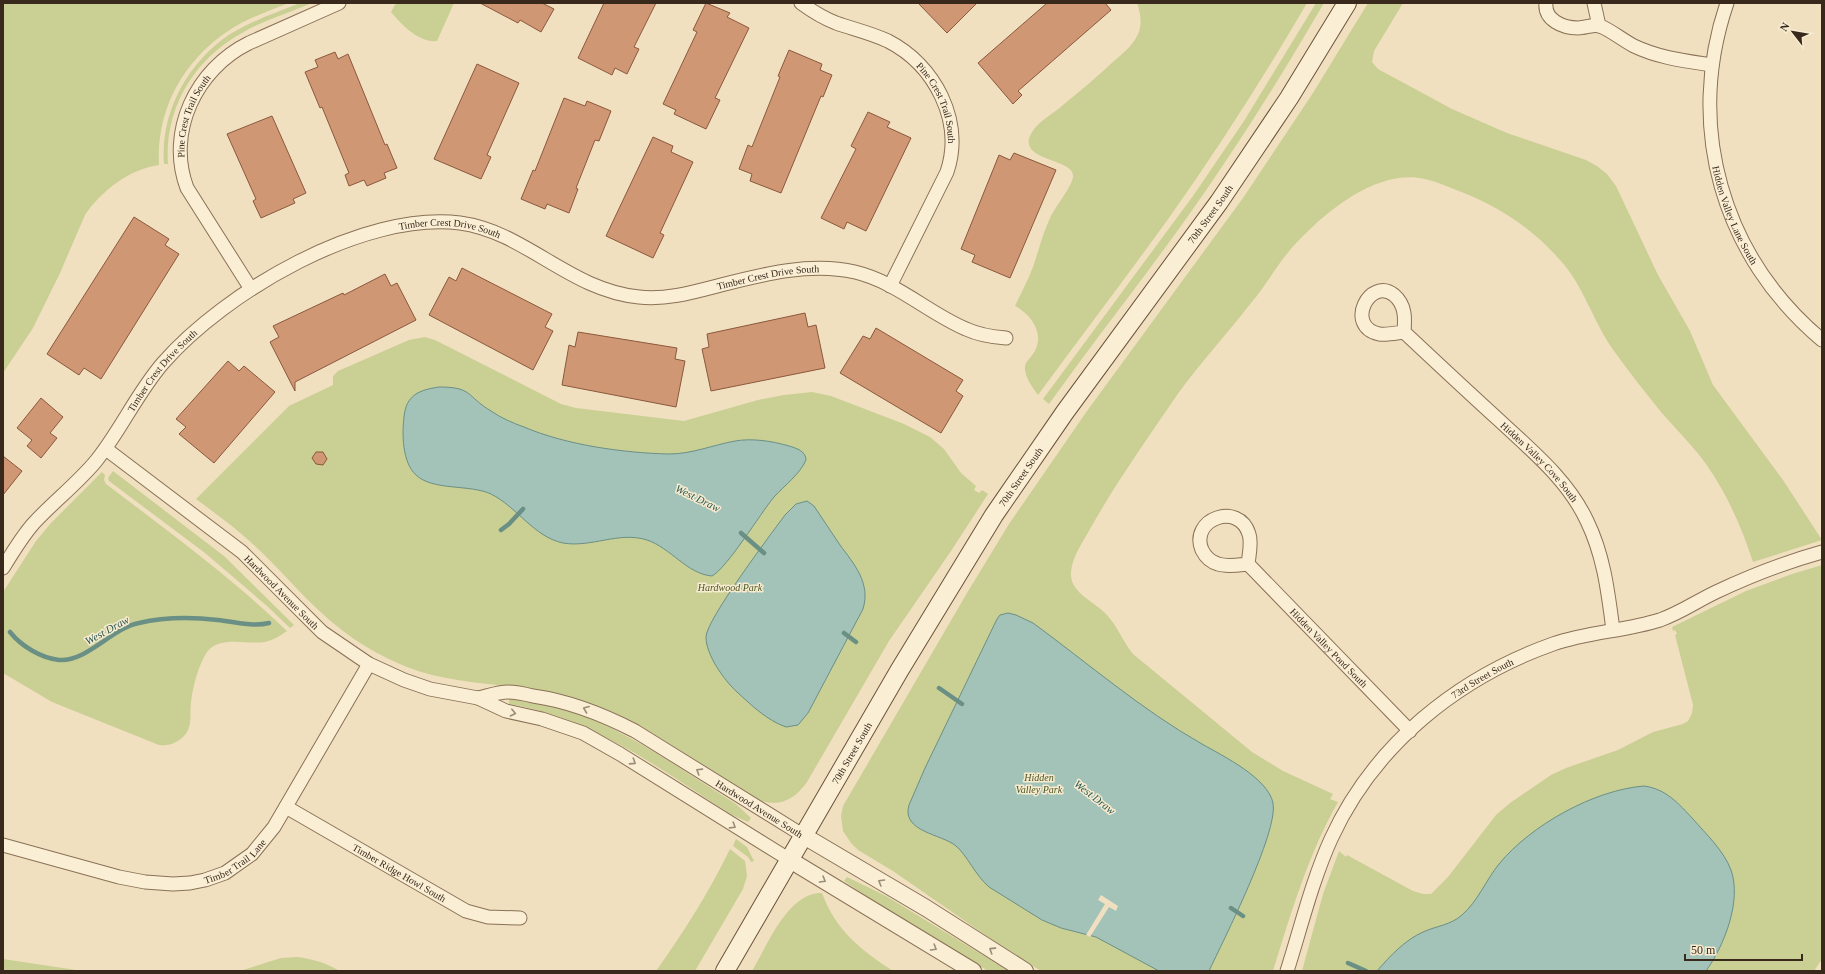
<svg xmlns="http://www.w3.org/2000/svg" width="1825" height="974" font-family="Georgia,serif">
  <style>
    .green { fill: #cacf94 }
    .water { fill: #a3c2b8; stroke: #6a9086 }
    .pier { fill: #f0e0c0 }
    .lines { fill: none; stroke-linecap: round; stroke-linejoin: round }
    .stream { stroke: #6a9086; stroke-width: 4.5 }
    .building { fill: #d09774; stroke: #8b583c }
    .minor-casing { stroke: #8a7157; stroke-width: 15 }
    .tertiary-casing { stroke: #8a7157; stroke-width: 18 }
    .secondary-casing { stroke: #6c523b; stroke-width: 20 }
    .minor { stroke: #faeed4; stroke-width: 13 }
    .tertiary { stroke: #faeed4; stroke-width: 16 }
    .secondary { stroke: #faeed4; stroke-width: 18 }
    .oneway { stroke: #9a8c78 }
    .labels { text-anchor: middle; stroke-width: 3; stroke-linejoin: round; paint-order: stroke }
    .street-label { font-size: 10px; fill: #39291c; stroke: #f7ebd0 }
    .park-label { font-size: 10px; font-style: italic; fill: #4b5722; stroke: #f7ebd0 }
    .water-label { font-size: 11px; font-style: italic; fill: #2b5a55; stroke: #f7ebd0 }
  </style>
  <rect width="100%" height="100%" fill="#f0e0c0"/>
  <path class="green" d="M3,3H289C269,11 247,18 228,31C183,61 156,110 159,165C130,169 102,190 85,215L60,273L33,328L3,373Z
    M300,3H312C289,13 264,20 242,33C194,59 164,109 168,164H164C160,113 187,63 230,34C252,21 277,12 300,3Z
    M396,3H454L437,41C419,43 402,25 391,12Z
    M1137,3H1307C1265,75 1220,146 1171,215C1128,275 1082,335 1038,395C1033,388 1026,379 1025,370C1024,362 1029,360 1033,354C1046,335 1032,315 1015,306C1021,293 1028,280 1033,267C1039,250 1043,232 1051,216C1056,206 1072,186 1073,177C1076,157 1008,162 1035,128C1042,119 1054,113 1063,105C1080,91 1097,77 1113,62C1121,55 1131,47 1136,38C1143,27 1141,14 1137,3Z
    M1316,3H1324C1281,77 1235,150 1186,219C1141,282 1093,342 1049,404L1043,399L1193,196L1244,121Z
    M1368,3H1403L1374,51L1372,62L1378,69L1452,109L1507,133L1586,160L1597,166L1607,174L1616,186L1658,275L1690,331L1713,385L1783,480L1822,540L1753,562C1741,525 1724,487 1700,456C1688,441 1674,427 1661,412C1645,392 1629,372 1614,351C1593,322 1584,286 1560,260C1533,229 1501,208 1464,193C1451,188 1438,182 1425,179C1374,167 1316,219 1286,255C1274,270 1264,288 1251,303C1227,334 1200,363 1177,395C1147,439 1116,483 1090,529C1083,542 1072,557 1071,572C1069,593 1096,602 1107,615C1118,627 1123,642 1133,654L1252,752L1283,771L1333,794L1330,799L1338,802C1308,855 1291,913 1273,971H1041L1001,946L893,871L858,850L851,843L843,831L841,816L843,806L967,593L1009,524L1087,411L1243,198L1313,93Z
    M425,337L435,340L561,404L576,408L684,421L758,400L784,395L812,392L831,396L904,424L930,437L944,449L961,473L976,486L974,490L979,493L982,490L988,494L951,551L889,641L807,782C796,798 781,807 762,801L643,727C608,709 573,696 535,690C491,683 448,683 407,667C377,655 349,638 325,616C300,594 279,568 255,546C236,528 216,514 196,499L289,406L333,385V376L338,371L409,340Z
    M113,471L224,556L294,625L290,628L267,606L205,553L109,481L108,478Z
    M102,472L105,475L104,480L106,484C168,531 231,577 287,631C280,636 273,640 265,642C247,645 220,635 207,652C198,666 193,686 191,702C190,709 191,716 190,723C188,738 173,747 159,745L52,702L3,673V592L36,541L51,523Z
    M1822,565V959L1814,971H1302L1323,894L1339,851L1346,857L1347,855L1413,891L1423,894H1431L1448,877L1496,815L1510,803L1551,775L1566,768L1618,750L1653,732L1683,724L1688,721L1692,713L1693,705L1675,635L1677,634L1675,630L1673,631L1672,627L1746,591L1792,574Z
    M509,699C594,703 666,761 736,804L751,818L748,822L732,815C661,770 594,718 509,704Z
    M736,839L747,847L754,861L751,862L748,857L733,846Z
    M730,849L745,861L747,876L743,889L695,971H656C684,932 709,892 730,849Z
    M847,877L886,896L1009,971H988L882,907L844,881Z
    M819,893H822C836,931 861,950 893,971H752C767,946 787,895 819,893Z
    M297,957C313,959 326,963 340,971H240L281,958Z
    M3,959L83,971H3Z"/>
  <path class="water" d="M439,387C473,387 466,396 491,411C501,418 513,423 524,427C566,445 624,453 669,454C692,454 713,445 735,441C752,438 772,441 789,446C796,448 806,451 806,460C800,474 785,485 774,497C760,514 727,568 712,576C687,574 671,548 647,540C619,531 591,548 563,543C534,537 517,507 491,494C469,484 433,491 416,475C402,462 402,434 404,417C406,395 419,390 439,387Z
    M807,501L814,506C823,519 831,532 840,545C854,564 871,583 863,609L808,713L798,725L786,727C768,721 751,705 737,692C724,680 706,655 706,637C706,620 771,534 785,515L796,504Z
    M1008,613L1016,615L1033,623C1089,664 1142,710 1202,744C1223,756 1268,778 1273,803C1279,831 1223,941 1209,971H1159L1096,937L1061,928L1042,920L989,887C975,875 967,855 956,846C942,834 901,832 909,805L925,768L997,619L1000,615Z
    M1644,786C1666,789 1678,803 1693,819C1706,834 1724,851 1731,870C1742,901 1724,946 1706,971H1377C1390,956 1405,940 1423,932C1436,926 1451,925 1462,915C1478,901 1486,880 1499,864C1531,825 1594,790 1644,786Z"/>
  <path class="pier" d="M1101,895L1118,906L1116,911L1109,907L1090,937L1086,935L1105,904L1098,900Z"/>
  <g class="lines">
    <path class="stream" d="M501,530L509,524L523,509
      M741,533L764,553
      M10,632C21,646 41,658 59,660C87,662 112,628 139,623C164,617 192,617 218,620C235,622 253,627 269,623
      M844,633L856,642
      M939,688L962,704
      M1231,908L1243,916
      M1348,963L1366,971"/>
  </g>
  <path class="building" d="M480,3H542L554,9L541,32L520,20L518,23Z
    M604,3H656L634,47L639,49L627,74L615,68L612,75L578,58Z
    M706,3L730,13L727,17L749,28L715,98L720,100L706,129L674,114L676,110L663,104L697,32L693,30Z
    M918,3H977L947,33Z
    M1047,3H1105L1111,10L1018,91L1022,95L1013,104L978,63Z
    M789,50L822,64L820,70L832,75L823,97L821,96L781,193L750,181L752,174L739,169L748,145L752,147L780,77L778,76Z
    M335,52L338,59L348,54L385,145L387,144L397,168L384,173L386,178L367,186L364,180L349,186L345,175L349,173L322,107L320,108L305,72L318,67L315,60Z
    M477,64L519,83L487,155L491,157L481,179L434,159Z
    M564,98L585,106L587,101L611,111L599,141L595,140L576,188L578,189L569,213L547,204L545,209L521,199L533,170L535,171Z
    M868,112L890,122L887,127L911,138L866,231L847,222L844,229L821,218L856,149L851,146Z
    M272,116L306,193L293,199L295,203L261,218L253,201L256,199L227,134Z
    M653,137L673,146L671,152L693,162L660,233L664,235L653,258L606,236Z
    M1014,153L1056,170L1010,278L972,262L975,255L961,249L999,155L1010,160Z
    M134,217L169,239L165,245L179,254L101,379L84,368L79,375L47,354Z
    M462,268L552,314L545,327L553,331L533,370L429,315L449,277L456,281Z
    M385,274L391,286L397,283L416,320L295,382V391L270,342L279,337L273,326L343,293L344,295Z
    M805,313L808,327L816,325L825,368L711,391L702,349L709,347L707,334Z
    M876,328L963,380L956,391L963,396L941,433L840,373L863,336L870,339Z
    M578,332L677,348L675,359L685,361L676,407L562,385L569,345L575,347Z
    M228,361L239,371L244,366L275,392L214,463L179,434L186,427L176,419Z
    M41,398L63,417L50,433L57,438L41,458L27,446L32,440L17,428Z
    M316,452H323L327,459L323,465L316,464L312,458Z
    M3,456L22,471L3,495Z"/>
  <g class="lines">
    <g class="minor-casing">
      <g id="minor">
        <path id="s1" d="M801,3C812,11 823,18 836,23C853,29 871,33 888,41C935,65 964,121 947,172L890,286"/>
        <path d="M1546,3C1544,20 1563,28 1578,28C1585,28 1594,24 1600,26C1609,29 1624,41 1634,46C1659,58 1686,61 1712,65"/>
        <path d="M1594,3L1599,26"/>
        <path id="s2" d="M1727,3C1685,127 1722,256 1822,340"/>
        <path id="s3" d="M251,289L187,188C166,132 196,69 249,43L339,3"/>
        <path id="s4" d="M1404,332C1396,333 1387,335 1379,334C1344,326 1370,276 1394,295C1406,305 1405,319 1404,332C1436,362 1468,392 1500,421C1532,451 1568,480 1587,521C1604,556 1608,592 1613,630"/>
        <path id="s5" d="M106,449L242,552L322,632L369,664L404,680L430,689L478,698L506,711L542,719L583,733L620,754L790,860"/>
        <path id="s6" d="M1248,564C1238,565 1227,567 1218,564C1211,562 1205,556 1202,550C1189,519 1239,501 1249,534C1252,543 1249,555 1248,564L1410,731"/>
        <path id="s7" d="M3,568C12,553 21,538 33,524C53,502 77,484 96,461C121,430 137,393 163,363C225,292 363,211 460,223C526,232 569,290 639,297C667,300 694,292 721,285C764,274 811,262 855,272C897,282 928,313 966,329C979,335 992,337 1006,338"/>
        <path id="s8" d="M478,698C487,696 498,692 508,692C516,692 525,694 533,696C569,701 602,714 635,731L804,836"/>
        <path id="s9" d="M286,807L466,911L488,917L520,918"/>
        <path id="s10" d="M3,845L119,877L145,882L173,884L190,883L205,880L225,873L252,854L274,827L369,664"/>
        <path id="s11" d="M1287,971C1301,927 1312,881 1331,839C1374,745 1457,678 1553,644C1588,632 1625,631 1660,620C1680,613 1697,601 1716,592C1750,576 1786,562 1822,552"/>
      </g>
    </g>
    <g class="tertiary-casing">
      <path id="tertiary" d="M804,836L926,908L1025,971
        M790,860L973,971"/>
    </g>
    <g class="secondary-casing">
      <g id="secondary">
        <path id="s12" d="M725,971L899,671L994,515L1065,412L1219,202L1289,98L1347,3"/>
      </g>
    </g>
    <use href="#minor" class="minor"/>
    <use href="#tertiary" class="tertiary"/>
    <use href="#secondary" class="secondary"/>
  </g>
  <defs><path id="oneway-chevron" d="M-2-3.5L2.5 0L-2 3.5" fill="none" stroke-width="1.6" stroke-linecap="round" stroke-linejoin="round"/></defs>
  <g class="oneway">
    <use href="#oneway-chevron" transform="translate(586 709) rotate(-159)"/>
    <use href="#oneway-chevron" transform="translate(513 713) rotate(13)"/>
    <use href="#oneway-chevron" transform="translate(633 762) rotate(33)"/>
    <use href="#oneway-chevron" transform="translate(699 771) rotate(-148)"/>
    <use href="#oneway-chevron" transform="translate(733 826) rotate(32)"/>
    <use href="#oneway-chevron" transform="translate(823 880) rotate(30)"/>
    <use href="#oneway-chevron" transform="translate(881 882) rotate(-149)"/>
    <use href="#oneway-chevron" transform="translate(934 948) rotate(31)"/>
    <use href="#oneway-chevron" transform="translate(992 950) rotate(-147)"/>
  </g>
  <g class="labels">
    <g class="street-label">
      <text dy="4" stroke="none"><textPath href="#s1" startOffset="178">Pine Crest Trail South</textPath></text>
      <text dy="4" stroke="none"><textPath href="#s3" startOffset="195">Pine Crest Trail South</textPath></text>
      <text dy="4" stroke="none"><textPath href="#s12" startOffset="900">70th Street South</textPath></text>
      <text dy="4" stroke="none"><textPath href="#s2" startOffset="218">Hidden Valley Lane South</textPath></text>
      <text dy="4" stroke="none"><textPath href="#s7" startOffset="590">Timber Crest Drive South</textPath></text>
      <text dy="4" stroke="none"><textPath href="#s7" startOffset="926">Timber Crest Drive South</textPath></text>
      <text dy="4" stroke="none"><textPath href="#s7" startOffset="255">Timber Crest Drive South</textPath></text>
      <text dy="4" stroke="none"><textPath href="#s4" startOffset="328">Hidden Valley Cove South</textPath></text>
      <text dy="4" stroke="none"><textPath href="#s12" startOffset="576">70th Street South</textPath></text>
      <text dy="4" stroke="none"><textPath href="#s5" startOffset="227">Hardwood Avenue South</textPath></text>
      <text dy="4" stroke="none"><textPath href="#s6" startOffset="279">Hidden Valley Pond South</textPath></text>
      <text dy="4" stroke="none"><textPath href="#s11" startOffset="364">73rd Street South</textPath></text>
      <text dy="4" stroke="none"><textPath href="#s12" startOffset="252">70th Street South</textPath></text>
      <text dy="4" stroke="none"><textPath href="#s8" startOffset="311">Hardwood Avenue South</textPath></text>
      <text dy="4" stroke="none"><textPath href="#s10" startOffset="243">Timber Trail Lane</textPath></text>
      <text dy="4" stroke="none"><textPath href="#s9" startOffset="131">Timber Ridge Howl South</textPath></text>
    </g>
    <g class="park-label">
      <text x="730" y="591">Hardwood Park</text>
      <text x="1039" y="781">Hidden<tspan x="1039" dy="12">Valley Park</tspan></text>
    </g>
    <g class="water-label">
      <text transform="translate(698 498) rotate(26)" y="4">West Draw</text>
      <text transform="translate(107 630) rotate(-29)" y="4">West Draw</text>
      <text transform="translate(1095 797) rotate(38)" y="4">West Draw</text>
    </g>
  </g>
  <rect width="1825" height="974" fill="none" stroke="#39291c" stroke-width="8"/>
  <g transform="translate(1793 32) rotate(301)" stroke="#f7ebd0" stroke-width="3" paint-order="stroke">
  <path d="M0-3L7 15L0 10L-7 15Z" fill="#39291c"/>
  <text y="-6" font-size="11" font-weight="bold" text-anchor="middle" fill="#39291c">N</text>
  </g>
  <path d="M1685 954v6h117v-6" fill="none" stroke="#39291c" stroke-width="2"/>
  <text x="1691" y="954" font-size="12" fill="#39291c" stroke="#f7ebd0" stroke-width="3" paint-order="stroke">50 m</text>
</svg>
